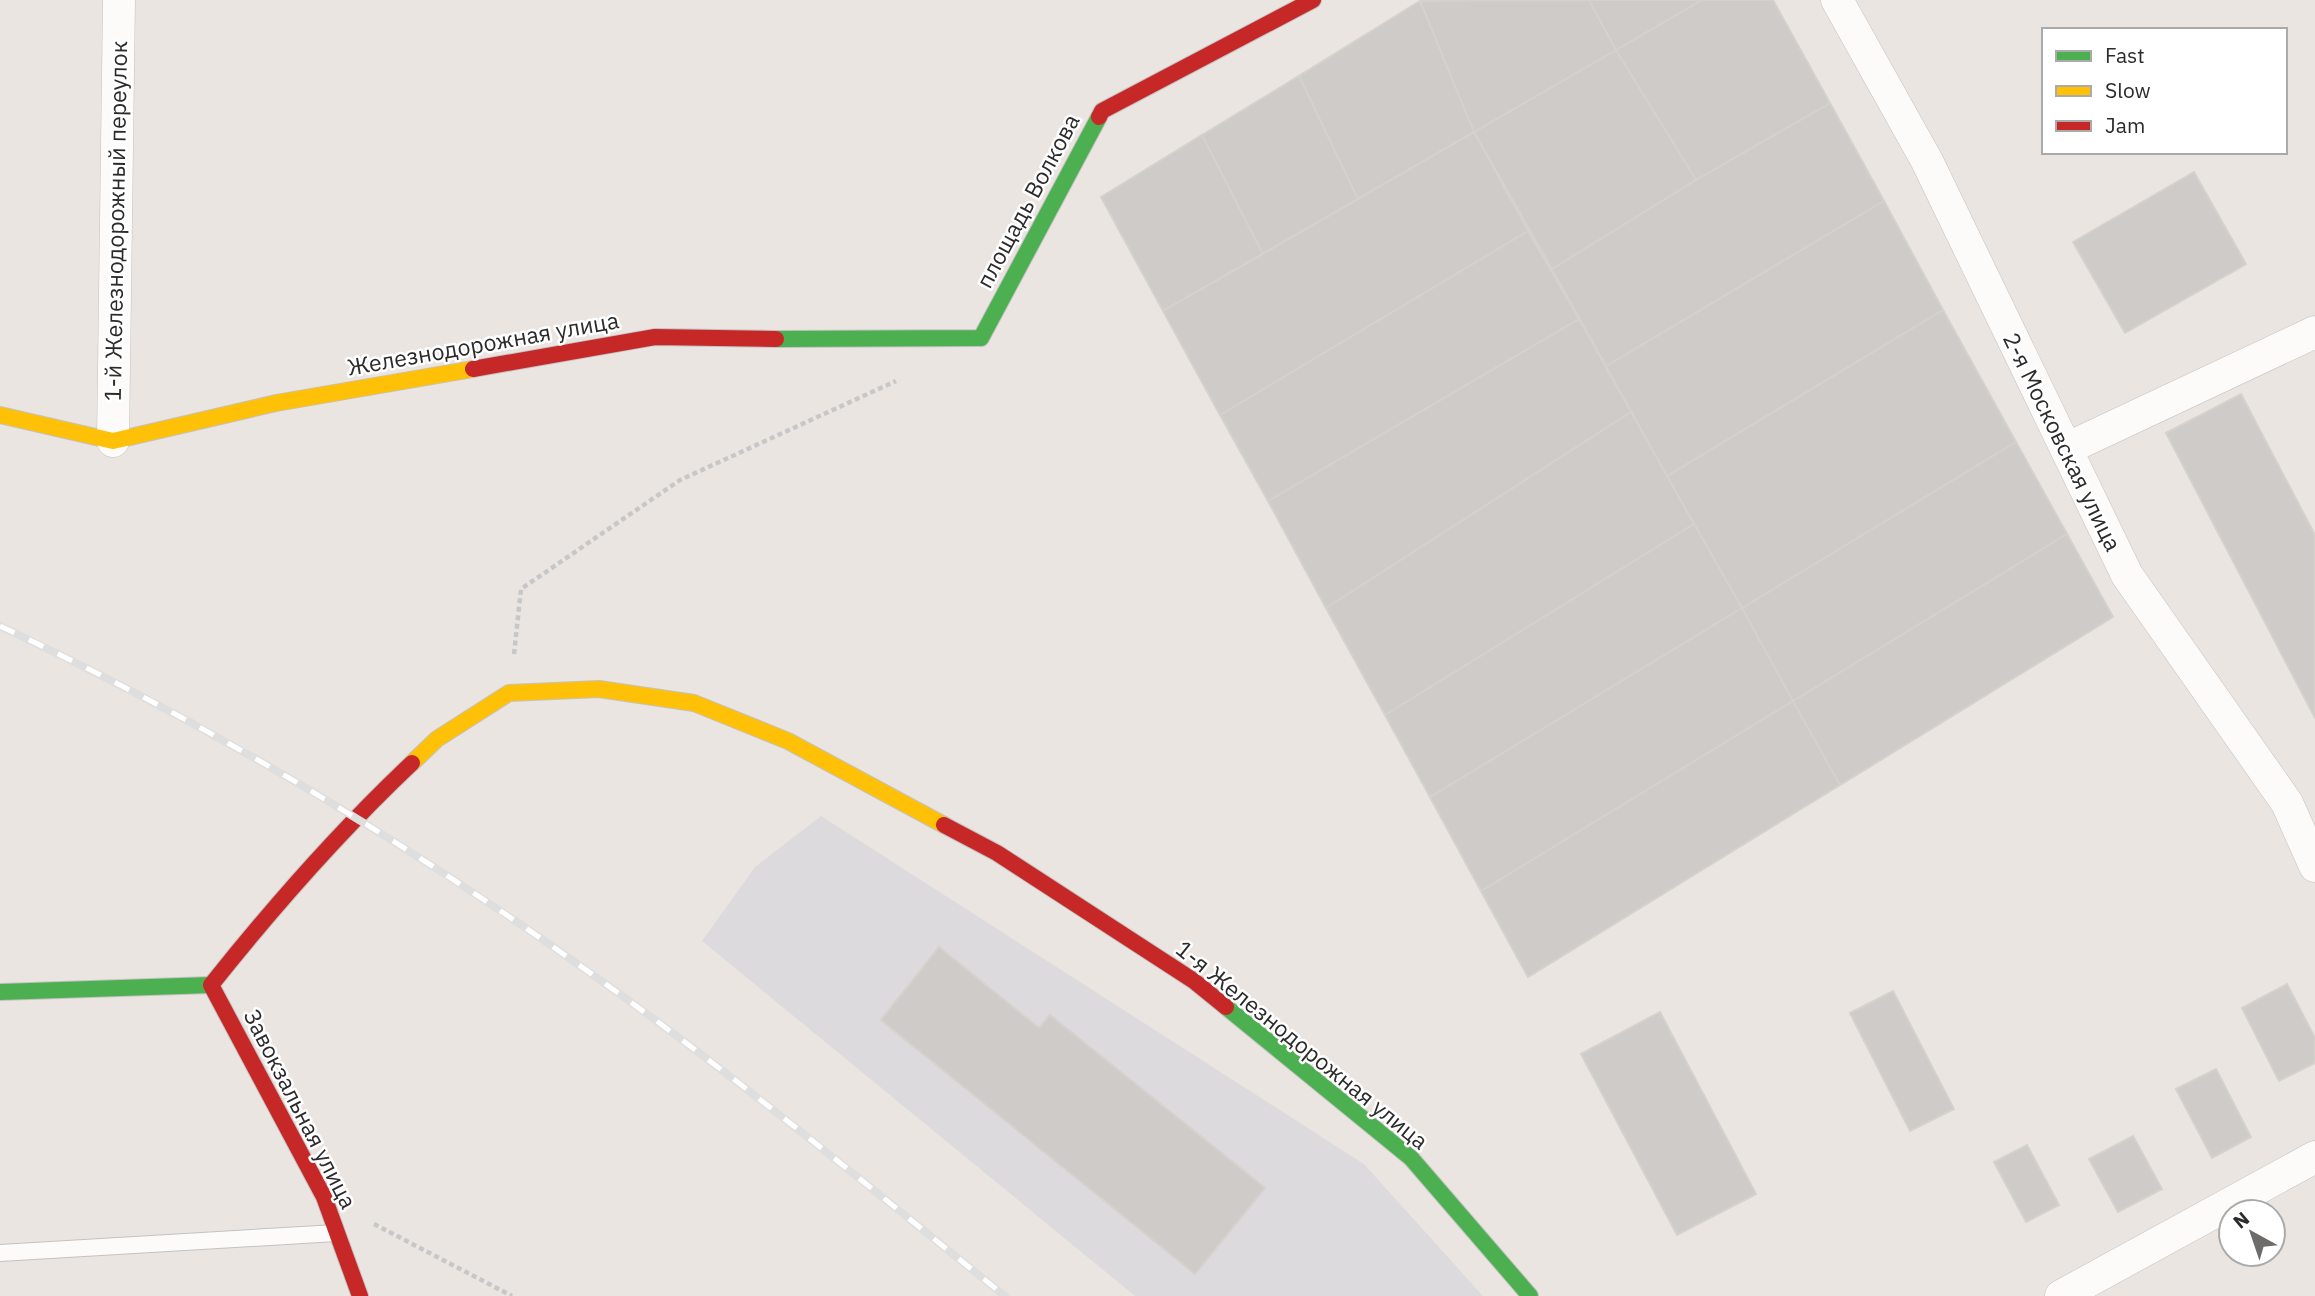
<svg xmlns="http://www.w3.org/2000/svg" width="2315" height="1296" font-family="'IBM Plex Sans',sans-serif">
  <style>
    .industrial { fill: #dddadd }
    .building { fill: #cecbc8; stroke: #d5d1cd; stroke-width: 2 }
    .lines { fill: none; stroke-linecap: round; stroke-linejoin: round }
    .lane-casing { stroke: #c3c2c3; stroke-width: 18 }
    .street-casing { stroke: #c3c2c3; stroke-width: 33 }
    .fast-casing { stroke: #c3c2c3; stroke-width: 18 }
    .slow-casing { stroke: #c3c2c3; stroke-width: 18 }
    .jam-casing { stroke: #c3c2c3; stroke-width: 18 }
    .path { stroke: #c8c7c7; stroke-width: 4.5; stroke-dasharray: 5 3.5; stroke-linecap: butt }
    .lane { stroke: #fcfbfa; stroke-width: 16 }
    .street { stroke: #fcfbfa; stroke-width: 32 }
    .fast { stroke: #4caf50; stroke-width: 16 }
    .slow { stroke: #ffc107; stroke-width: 16 }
    .jam { stroke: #c62828; stroke-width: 16 }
    .rail-casing { stroke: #dededf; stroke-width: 8 }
    .rail { stroke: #fff; stroke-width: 5; stroke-dasharray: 16; stroke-linecap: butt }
    .labels { text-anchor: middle; stroke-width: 5; stroke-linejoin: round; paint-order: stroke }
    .street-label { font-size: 23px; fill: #2b2b2b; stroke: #fff }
  </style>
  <rect width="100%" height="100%" fill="#eae5e1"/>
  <path class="industrial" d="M821,816L1364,1164L1483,1296H1135L702,941L755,867Z"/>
  <path class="building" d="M1589,0H1702L1616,50Z
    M1589,0L1616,50L1474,132L1420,1Z
    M1702,0H1773L1830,103L1696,180L1616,50Z
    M1420,1L1474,132L1358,199L1299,76Z
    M1616,50L1696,180L1552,269L1474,132Z
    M1299,76L1358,199L1263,254L1202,135Z
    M1830,103L1884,201L1606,366L1552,269L1696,180Z
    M1474,132L1528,231L1220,415L1163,311Z
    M1202,135L1263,254L1163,311L1101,197Z
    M2194,172L2246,264L2125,333L2073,242Z
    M1884,201L1943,310L1667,476L1606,366Z
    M1528,231L1579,319L1268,501L1220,415Z
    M1943,310L2016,442L1742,608L1667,476Z
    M1579,319L1631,412L1326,608L1268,501Z
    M2241,394L2315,535V718L2166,433Z
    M1631,412L1694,524L1385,715L1326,608Z
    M2016,442L2067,534L1793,701L1742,608Z
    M1694,524L1742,608L1430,797L1385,715Z
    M2067,534L2113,617L1840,785L1793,701Z
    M1742,608L1793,701L1481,891L1430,797Z
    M1793,701L1840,785L1528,977L1481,891Z
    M939,947L1039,1028L1050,1015L1265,1188L1195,1274L881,1020Z
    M2287,984L2315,1038V1063L2279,1081L2242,1008Z
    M1893,991L1954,1109L1910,1131L1850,1013Z
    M1660,1012L1756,1194L1677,1235L1581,1054Z
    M2216,1069L2251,1137L2212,1158L2176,1089Z
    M2133,1136L2162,1189L2118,1212L2089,1159Z
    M2027,1145L2059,1205L2026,1222L1994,1162Z"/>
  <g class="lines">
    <g class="lane-casing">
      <path id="lane" d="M0,1253L336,1233"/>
    </g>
    <g class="street-casing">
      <path id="street" d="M1837,0L1927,161L2127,575L2287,803L2315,866
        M113,441L119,0
        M2066,449L2315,332
        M2061,1296L2315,1157"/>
    </g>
    <g class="fast-casing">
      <path id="fast" d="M776,339L981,338L1099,117
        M0,992L211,985
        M1226,1007L1411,1158L1530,1296"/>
    </g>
    <g class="slow-casing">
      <path id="slow" d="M0,415L113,441L276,403L473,369
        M412,763L437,739L509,693L599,689L694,703L788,741L944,825"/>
    </g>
    <g class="jam-casing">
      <path id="jam" d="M1099,117L1102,111L1313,0
        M473,369L655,337L776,339
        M944,825L997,853L1194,981L1226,1007
        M211,985C274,906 339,832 412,763
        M211,985L324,1197L360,1296"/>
    </g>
    <path class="path" d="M514,654L521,589L680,480L896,381
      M374,1224L512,1296"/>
    <use href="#lane" class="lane"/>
    <use href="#street" class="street"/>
    <use href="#fast" class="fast"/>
    <use href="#slow" class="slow"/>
    <use href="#jam" class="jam"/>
    <g class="rail-casing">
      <path id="rail" d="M0,626C244,740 475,884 690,1046C797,1126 900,1212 1005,1296"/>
    </g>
    <use href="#rail" class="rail"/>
  </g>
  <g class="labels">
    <g class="street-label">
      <text transform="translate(1028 201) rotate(-62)" y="8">площадь Волкова</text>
      <text transform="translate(116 221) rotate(-89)" y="8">1-й Железнодорожный переулок</text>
      <text transform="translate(483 344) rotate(-10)" y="8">Железнодорожная улица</text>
      <text transform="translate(2062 442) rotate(64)" y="8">2-я Московская улица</text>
      <text transform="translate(1302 1045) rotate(39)" y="8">1-я Железнодорожная улица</text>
      <text transform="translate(300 1109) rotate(63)" y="8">Завокзальная улица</text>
    </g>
  </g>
  <rect x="2042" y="28" width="245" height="126" fill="#ffffff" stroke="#aaaaaa" stroke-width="2"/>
  <rect x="2056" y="51" width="35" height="10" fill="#4caf50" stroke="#aaaaaa" stroke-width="2"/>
  <text x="2105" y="63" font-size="21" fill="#2b2b2b">Fast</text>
  <rect x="2056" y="86" width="35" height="10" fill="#ffc107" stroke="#aaaaaa" stroke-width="2"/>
  <text x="2105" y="98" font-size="21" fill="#2b2b2b">Slow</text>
  <rect x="2056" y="121" width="35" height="10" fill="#c62828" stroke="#aaaaaa" stroke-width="2"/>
  <text x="2105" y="133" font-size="21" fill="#2b2b2b">Jam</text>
  <g transform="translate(2252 1233) rotate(320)"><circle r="33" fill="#ffffff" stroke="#aaaaaa" stroke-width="2"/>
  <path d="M0-5L12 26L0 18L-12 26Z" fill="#6e6c6b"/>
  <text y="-10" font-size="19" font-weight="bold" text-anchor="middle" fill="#2b2b2b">N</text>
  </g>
</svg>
